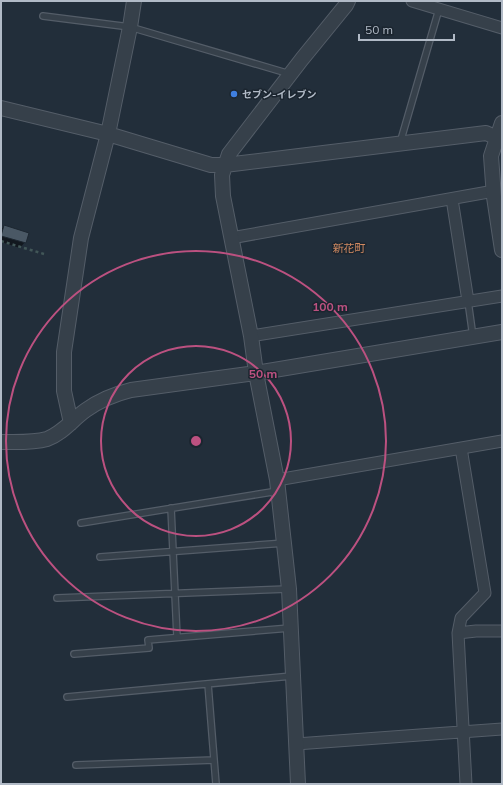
<svg xmlns="http://www.w3.org/2000/svg" width="503" height="785" font-family="Mulish,'Noto Sans JP',sans-serif">
  <style>
    .shadow { fill: #0007 }
    .building { fill: #4a5865; stroke: #1d2731 }
    .lines { fill: none; stroke-linecap: round; stroke-linejoin: round }
    .service-casing { stroke: #545d68; stroke-width: 8 }
    .minor-casing { stroke: #545d68; stroke-width: 13 }
    .tertiary-casing { stroke: #545d68; stroke-width: 16 }
    .path { stroke: #425758; stroke-width: 2.5; stroke-dasharray: 3 3; stroke-linecap: butt }
    .service { stroke: #36404a; stroke-width: 5.5 }
    .minor { stroke: #36404a; stroke-width: 11 }
    .tertiary { stroke: #36404a; stroke-width: 14 }
    .ring { fill: none; stroke: #bc5180; stroke-width: 2 }
    .shop-dot { fill: #3f7fe0; stroke: #1b252f; stroke-width: 1.5 }
    .labels { text-anchor: middle; stroke-width: 3; stroke-linejoin: round; paint-order: stroke }
    .poi-label { font-size: 10px; font-weight: bold; fill: #b1bac6; stroke: #1b252f; text-anchor: start }
    .neighbourhood-label { font-size: 11px; fill: #d18a61; stroke: #1b252f }
    .centre { fill: #bc5180; stroke: #1b252f; stroke-width: 2 }
    .ring-label { font-size: 12px; text-anchor: middle; font-weight: bold; fill: #bc5180; stroke: #1b252f; stroke-width: 3; stroke-linejoin: round; paint-order: stroke }
  </style>
  <rect width="100%" height="100%" fill="#222e3a"/>
  <path class="shadow" d="M4,227L25,242L20,248L1,242V229Z"/>
  <path class="building" d="M4,225L29,233L26,243L1,236Z"/>
  <g class="lines">
    <g class="service-casing">
      <path id="service" d="M43,16L130,27L290,74
        M400,143L439,9
        M468,301L473,337
        M171,508L177,637
        M81,523L278,491
        M100,557L285,543
        M57,598L288,589
        M74,654L149,648L148,640L290,628
        M208,684L216,784
        M67,697L292,676
        M76,765L214,760"/>
    </g>
    <g class="minor-casing">
      <path id="minor" d="M412,1L502,28
        M452,199L468,301
        M231,238L494,191
        M251,336L502,296
        M461,448L485,593L461,618L458,633L466,784
        M277,480L502,441
        M458,633L476,631H502
        M296,744L502,729"/>
    </g>
    <g class="tertiary-casing">
      <path id="tertiary" d="M1,108L108,134L211,165H225L291,157L486,133L497,138
        M502,123L491,156L494,197L502,250
        M71,423L64,391V352L81,238L108,134L130,27L134,1
        M1,442C15,442 33,443 47,439C63,433 73,419 86,410C100,400 115,394 131,390L256,373L502,332
        M298,784L289,589L277,480L256,373L251,336L223,196L222,175L229,154L302,59L346,5L348,1"/>
    </g>
    <path class="path" d="M1,241L44,254"/>
    <use href="#service" class="service"/>
    <use href="#minor" class="minor"/>
    <use href="#tertiary" class="tertiary"/>
  </g>
  <g class="ring">
    <circle cx="196" cy="441" r="95"/>
    <circle cx="196" cy="441" r="190"/>
  </g>
  <circle class="shop-dot" cx="234" cy="94" r="4"/>
  <g class="labels">
    <g class="poi-label">
      <text x="242" y="98">セブン-イレブン</text>
    </g>
    <g class="neighbourhood-label">
      <text x="349" y="252">新花町</text>
    </g>
  </g>
  <circle cx="196" cy="441" r="6" class="centre"/>
  <g class="ring-label">
    <text x="330" y="311">100 m</text>
    <text x="263" y="378">50 m</text>
  </g>
  <rect width="503" height="785" fill="none" stroke="#b1bac6" stroke-width="4"/>
  <path d="M359 34v6h95v-6" fill="none" stroke="#b1bac6" stroke-width="2"/>
  <text x="365" y="34" font-size="12" fill="#b1bac6" stroke="#1b252f" stroke-width="3" paint-order="stroke">50 m</text>
</svg>
